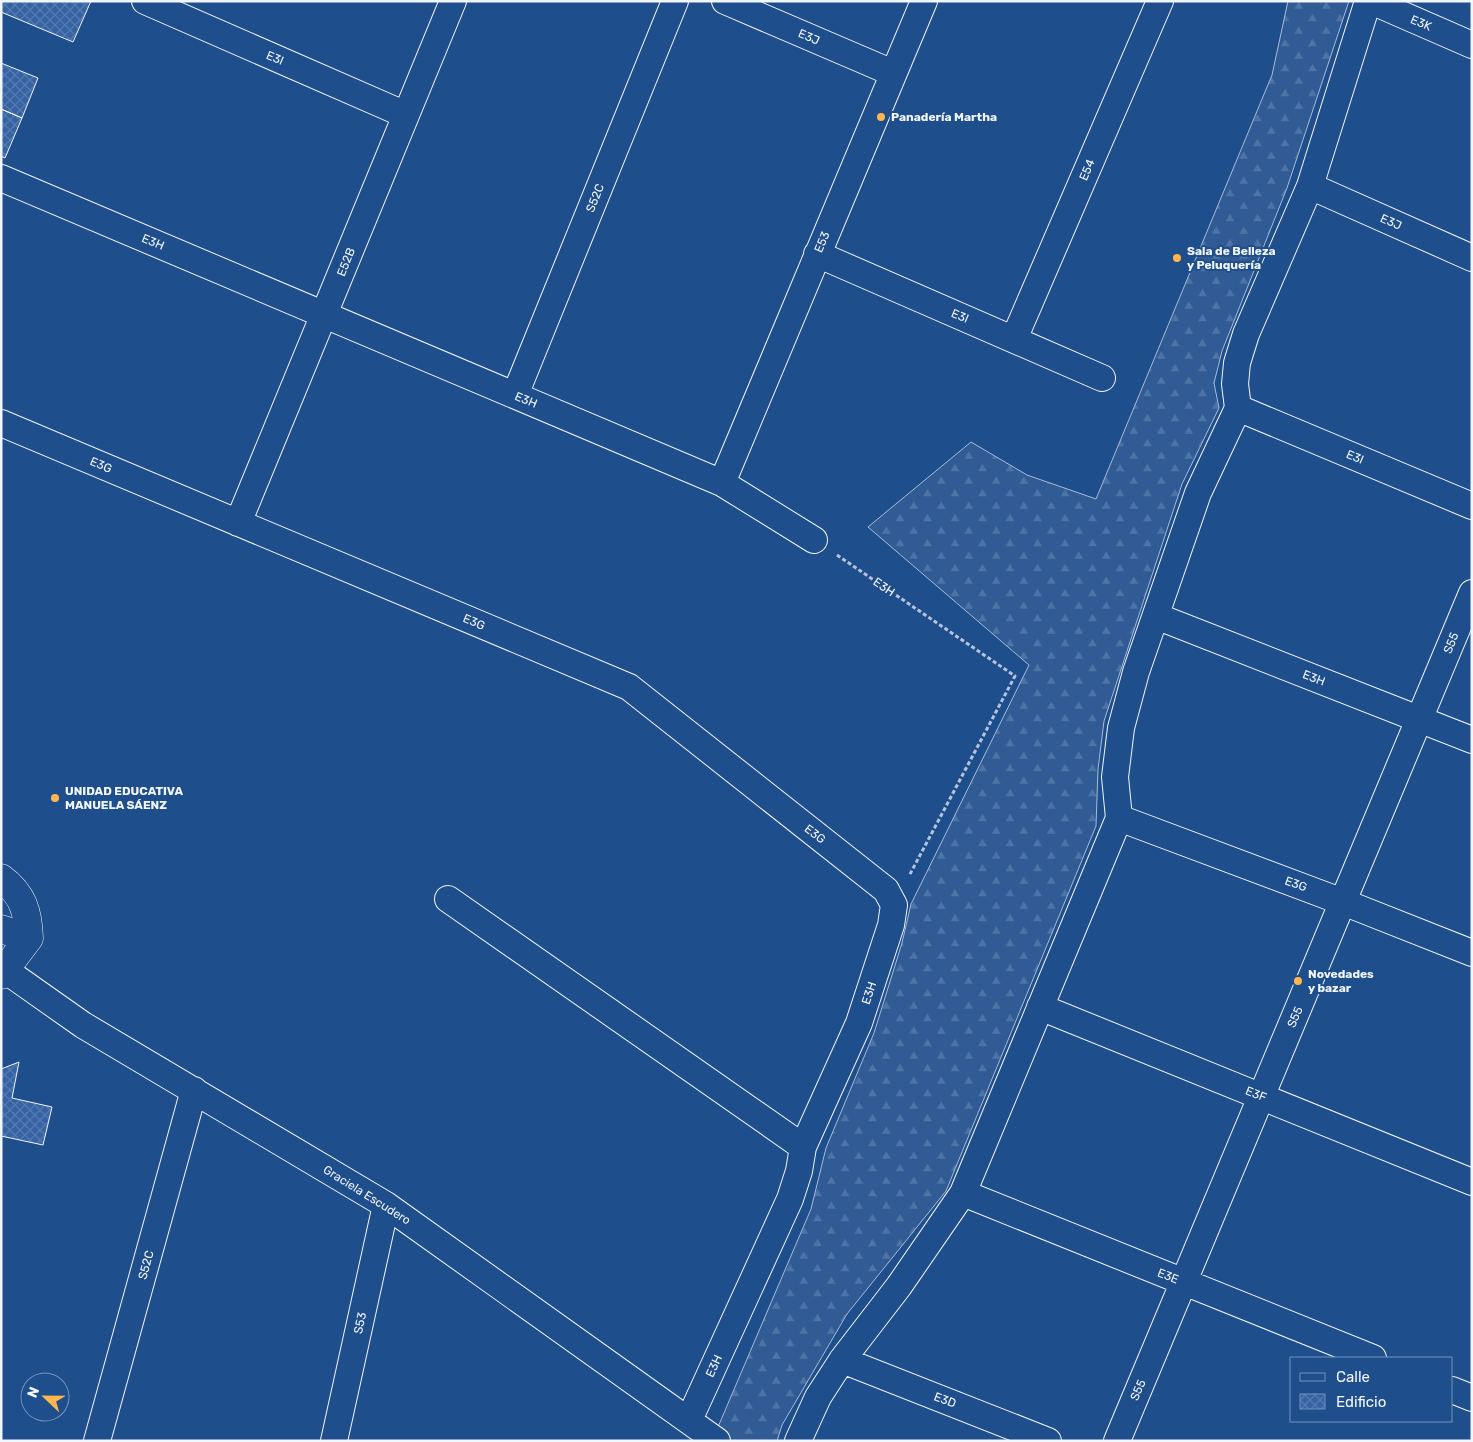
<svg xmlns="http://www.w3.org/2000/svg" width="1473" height="1442" font-family="Rubik,sans-serif">
  <style>
    .forest { fill: url(#forest-firs); stroke: #a8bbd7 }
    .building { fill: url(#building-cross-hatch); stroke: #f2f6ff }
    .lines { fill: none; stroke-linecap: round; stroke-linejoin: round }
    .minor-casing { stroke: #f2f6ff; stroke-width: 28 }
    .secondary-casing { stroke: #f2f6ff; stroke-width: 29 }
    .path { stroke: #b3c4dc; stroke-width: 3; stroke-dasharray: 4 2.5; stroke-linecap: butt }
    .minor { stroke: #1f4e8c; stroke-width: 26 }
    .secondary { stroke: #1f4e8c; stroke-width: 28 }
    .poi-dot { fill: #ffb74d; stroke: #1f4e8c; stroke-width: 2 }
    .labels { text-anchor: middle; stroke-width: 4; stroke-linejoin: round; paint-order: stroke }
    .street-label { font-size: 12px; fill: #f2f6ff; stroke: #1f4e8c }
    .poi-label { font-size: 12px; font-weight: bold; fill: #f2f6ff; stroke: #1f4e8c; text-anchor: start }
  </style>
  <defs>
    <pattern id="forest-firs" width="22" height="20" patternUnits="userSpaceOnUse" patternTransform="scale(1.25)"><rect width="22" height="20" fill="#305b95"/><path d="M5 1l3.5 6h-7zM16 11l3.5 6h-7z" fill="#4e73a5"/></pattern>
    <pattern id="building-cross-hatch" width="8" height="8" patternUnits="userSpaceOnUse" patternTransform="scale(1.25)"><rect width="8" height="8" fill="#3563a3"/><path d="M0 0l8 8M0 8l8-8" fill="none" stroke="#537ab1"/></pattern>
  </defs>
  <rect width="100%" height="100%" fill="#1f4e8c"/>
  <path class="forest" d="M1288,1H1349L1287,188L1222,351L1214,383L1219,408L1182,484L1104,721L1098,769L1096,826L946,1191L847,1314L782,1425L777,1441H712L811,1209L826,1148L874,1033L902,943L911,904L1029,665L868,527L971,442L1027,475L1096,499L1272,75Z"/>
  <path class="building" d="M1,1H91L73,42L1,12Z
    M1,63L38,78L22,118L1,109Z
    M1,109L22,118L5,158L1,156Z
    M19,1062L12,1098L52,1107L43,1145L1,1136V1069Z"/>
  <g class="lines">
    <g class="minor-casing">
      <path id="minor" d="M145,1L406,115
        M725,1L893,73
        M1371,1L1472,45
        M1,178L722,483L814,540
        M1310,186L1472,258
        M817,254L1102,378
        M1014,339L1160,1
        M515,395L675,1
        M1238,408L1472,506
        M1,423L629,687L886,890L894,905L891,925L859,1023L803,1147L799,1171L790,1199L689,1420
        M722,483L924,1
        M238,523L453,1
        M1156,616L1472,740
        M1119,818L1343,902L1472,953
        M448,899L803,1147
        M5,970L83,1025L386,1205L717,1441
        M1040,1007L1472,1182
        M963,1193L1373,1358
        M842,1360L1048,1441
        M1452,1390L1472,1398
        M97,1441L194,1090
        M334,1441L386,1205
        M798,1441L818,1397L842,1360L899,1286L963,1193L1119,818L1115,777L1121,728L1136,672L1198,493L1238,408L1235,384L1237,363L1246,334L1310,186L1368,1
        M1117,1441L1472,593"/>
    </g>
    <g class="secondary-casing">
      <path id="secondary" d="M1,878C23,894 28,912 29,938
        M1,929L29,938
        M1,975L29,938"/>
    </g>
    <path class="path" d="M837,555L1015,676L909,876"/>
    <use href="#minor" class="minor"/>
    <use href="#secondary" class="secondary"/>
  </g>
  <g class="poi-dot">
    <circle cx="881" cy="117" r="5"/>
    <circle cx="1177" cy="258" r="5"/>
    <circle cx="55" cy="798" r="5"/>
    <circle cx="1298" cy="981" r="5"/>
  </g>
  <g class="labels">
    <g class="street-label">
      <text transform="translate(1421 23) rotate(23)" y="4">E3K</text>
      <text transform="translate(809 37) rotate(23)" y="4">E3J</text>
      <text transform="translate(275 58) rotate(23)" y="4">E3I</text>
      <text transform="translate(1087 170) rotate(-67)" y="4">E54</text>
      <text transform="translate(595 198) rotate(-68)" y="4">S52C</text>
      <text transform="translate(1391 222) rotate(24)" y="4">E3J</text>
      <text transform="translate(153 242) rotate(23)" y="4">E3H</text>
      <text transform="translate(822 242) rotate(-67)" y="4">E53</text>
      <text transform="translate(346 262) rotate(-68)" y="4">E52B</text>
      <text transform="translate(960 316) rotate(23)" y="4">E3I</text>
      <text transform="translate(526 400) rotate(23)" y="4">E3H</text>
      <text transform="translate(1355 457) rotate(23)" y="4">E3I</text>
      <text transform="translate(101 465) rotate(23)" y="4">E3G</text>
      <text transform="translate(884 587) rotate(34)" y="4">E3H</text>
      <text transform="translate(474 622) rotate(23)" y="4">E3G</text>
      <text transform="translate(1451 643) rotate(-68)" y="4">S55</text>
      <text transform="translate(1314 678) rotate(21)" y="4">E3H</text>
      <text transform="translate(815 834) rotate(38)" y="4">E3G</text>
      <text transform="translate(1296 884) rotate(20)" y="4">E3G</text>
      <text transform="translate(869 993) rotate(-72)" y="4">E3H</text>
      <text transform="translate(1295 1017) rotate(-67)" y="4">S55</text>
      <text transform="translate(1256 1094) rotate(22)" y="4">E3F</text>
      <text transform="translate(367 1195) rotate(32)" y="4">Graciela Escudero</text>
      <text transform="translate(146 1265) rotate(-75)" y="4">S52C</text>
      <text transform="translate(1168 1276) rotate(22)" y="4">E3E</text>
      <text transform="translate(360 1323) rotate(-78)" y="4">S53</text>
      <text transform="translate(714 1366) rotate(-65)" y="4">E3H</text>
      <text transform="translate(1138 1390) rotate(-67)" y="4">S55</text>
      <text transform="translate(945 1400) rotate(21)" y="4">E3D</text>
    </g>
    <g class="poi-label">
      <text x="891" y="121">Panadería Martha</text>
      <text x="1187" y="255">Sala de Belleza<tspan x="1187" dy="14">y Peluquería</tspan></text>
      <text x="65" y="795">UNIDAD EDUCATIVA<tspan x="65" dy="14">MANUELA SÁENZ</tspan></text>
      <text x="1308" y="978">Novedades<tspan x="1308" dy="14">y bazar</tspan></text>
    </g>
  </g>
  <rect width="1473" height="1442" fill="none" stroke="#f2f6ff" stroke-width="5"/>
  <rect x="1290" y="1357" width="162" height="65" fill="#1f4e8c" stroke="#7391ba"/>
  <rect x="1300" y="1373" width="25" height="8" fill="#1f4e8c" stroke="#7391ba"/>
  <text x="1336" y="1382" font-size="15" fill="#f2f6ff">Calle</text>
  <rect x="1300" y="1394" width="25" height="15" fill="url(#building-cross-hatch)" stroke="#7391ba"/>
  <text x="1336" y="1407" font-size="15" fill="#f2f6ff">Edificio</text>
  <g transform="translate(45 1397) rotate(292)"><circle r="24" fill="#1f4e8c" stroke="#7391ba"/>
  <path d="M0-4L9 19L0 12L-9 19Z" fill="#ffb74d"/>
  <text y="-8" font-size="14" font-weight="bold" text-anchor="middle" fill="#f2f6ff">N</text>
  </g>
</svg>
